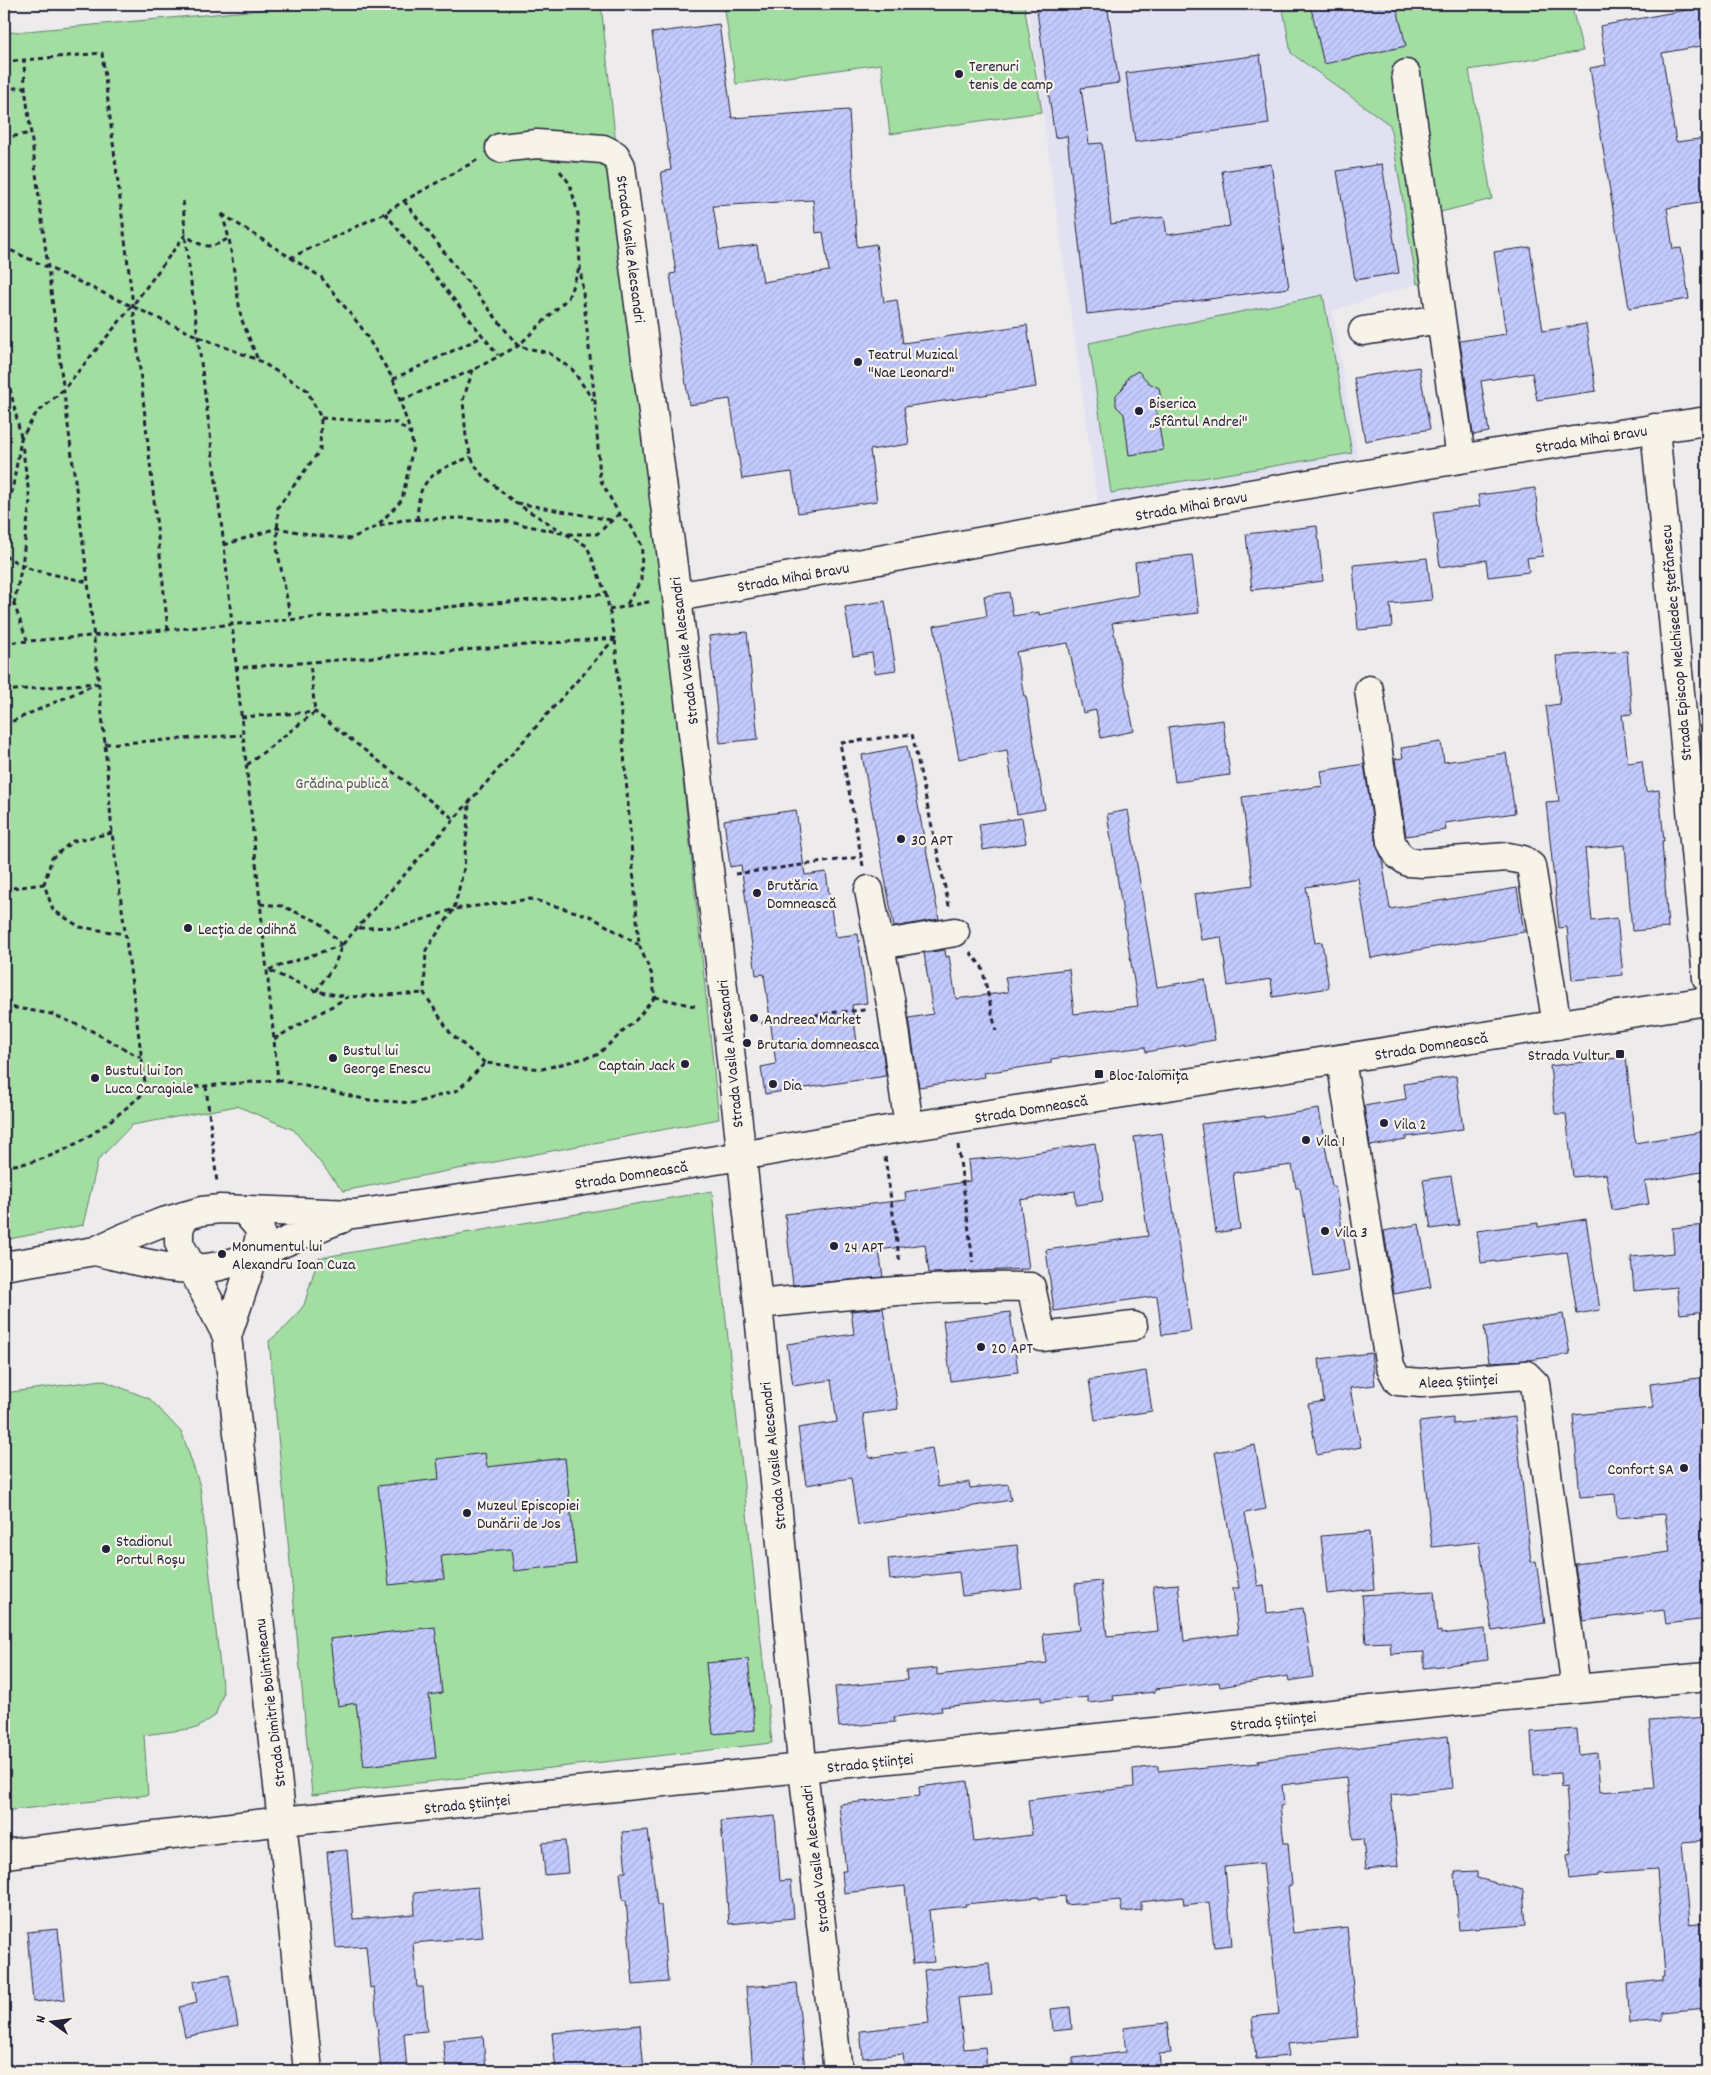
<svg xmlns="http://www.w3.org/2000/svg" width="1711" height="2075" font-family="Dekko,sans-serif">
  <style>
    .built { fill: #e1e1f1 }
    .green { fill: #a2dda2; stroke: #62806e }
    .building { fill: url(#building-hatch); stroke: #22223b; fill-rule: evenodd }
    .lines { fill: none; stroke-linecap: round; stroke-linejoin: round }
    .minor-casing { stroke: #22223b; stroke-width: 31 }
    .major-casing { stroke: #22223b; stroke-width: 31 }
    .path { stroke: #22223b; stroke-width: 3; stroke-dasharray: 5 4; stroke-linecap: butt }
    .minor { stroke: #f7f3e8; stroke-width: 28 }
    .major { stroke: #f7f3e8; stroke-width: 28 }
    .poi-dot { fill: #22223b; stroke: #f7f3e8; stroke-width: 2 }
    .labels { text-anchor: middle; stroke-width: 4.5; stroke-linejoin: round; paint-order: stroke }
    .poi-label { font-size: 16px; fill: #22223b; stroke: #f7f3e8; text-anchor: start }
    .street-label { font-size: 16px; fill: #22223b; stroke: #f7f3e8 }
    .park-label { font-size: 16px; fill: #485a5a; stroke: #f7f3e8 }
  </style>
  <defs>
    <pattern id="building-hatch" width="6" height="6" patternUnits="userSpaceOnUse" patternTransform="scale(1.25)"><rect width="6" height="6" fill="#c4cbfd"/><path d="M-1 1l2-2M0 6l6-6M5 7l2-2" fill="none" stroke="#a8aeda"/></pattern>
  </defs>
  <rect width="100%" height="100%" fill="#edebec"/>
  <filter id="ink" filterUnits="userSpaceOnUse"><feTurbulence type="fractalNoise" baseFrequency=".02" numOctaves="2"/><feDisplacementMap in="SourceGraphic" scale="10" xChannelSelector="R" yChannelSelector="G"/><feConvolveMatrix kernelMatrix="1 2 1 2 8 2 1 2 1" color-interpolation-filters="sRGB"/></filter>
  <g filter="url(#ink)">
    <path class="built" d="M1028,4H1282L1291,53L1390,125L1417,284L1332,311L1358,458L1098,506Z"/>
    <path class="green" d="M325,4H601L719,1119L343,1191L294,1130L237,1106L132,1125L98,1160L83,1225L4,1240V33Z
      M724,4H1024L1042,112L890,134L881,64L736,84Z
      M1282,4H1571L1583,51L1469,70L1492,199L1437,213L1446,278L1417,284L1390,125L1291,53Z
      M1323,295L1352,453L1111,493L1089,343Z
      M712,1191L772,1743L312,1795L269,1341L288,1325L304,1305L318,1258Z
      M102,1380L150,1399L182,1433L200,1486L223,1694L215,1716L197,1728L144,1735L148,1795L4,1811V1393Z"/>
    <path class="building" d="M1036,4H1107L1119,83L1081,88L1089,144L1102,143L1111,224L1164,217L1167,235L1230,226L1222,171L1271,164L1289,288L1130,310V309L1087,314L1067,136L1055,138Z
      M1310,4H1396L1406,46L1324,64Z
      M1707,6V45L1662,53L1676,142L1707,138V202L1667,208L1673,249L1681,248L1689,299L1629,308L1590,68L1606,65L1600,26Z
      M719,24L732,118L849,110L857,247L876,244L884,302L897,300L903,343L1027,325L1036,387L904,407L909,444L870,450L877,501L798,513L792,472L742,479L730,399L689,405L670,274L676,273L661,172L671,170L652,33ZM813,200L816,233L823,232L829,271L763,282L757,245L720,250L713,206Z
      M1260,55L1269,124L1135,142L1126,73Z
      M1382,164L1399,273L1355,280L1337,171Z
      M1530,247L1543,331L1586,324L1596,391L1537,400L1532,373L1481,381L1489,432L1473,435L1460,341L1506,334L1494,252Z
      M1419,367L1430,429L1365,441L1354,378Z
      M1138,371L1149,383L1159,388L1161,399L1156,408L1163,450L1129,455L1124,414L1116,406V395L1123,388L1128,377Z
      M1535,488L1543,556L1527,558L1529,572L1488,577L1486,560L1440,567L1433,512L1480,506L1478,495Z
      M1317,526L1323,581L1252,590L1246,534Z
      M1192,555L1199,613L1112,623L1134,731L1101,738L1096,710L1083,713L1068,643L1016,652L1024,696H1026L1045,809L1017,814L1007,750L959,759L934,626L987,616L984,596L1009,592L1013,616L1039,612V615L1138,595L1135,562Z
      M1427,558L1432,600L1390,604L1392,627L1358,630L1353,565Z
      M885,601L896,670L875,673L872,653L853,656L845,607Z
      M747,632L758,739L720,743L709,636Z
      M1627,651L1632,714L1622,715L1628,763L1642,761L1646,792L1659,790L1664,841H1662L1668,928L1632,931L1625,845L1585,849L1592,921L1617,918L1623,975L1572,980L1567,927L1559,928L1546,802L1559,801L1546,706L1560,704L1556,656Z
      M1223,720L1230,775L1175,782L1168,727Z
      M1441,742L1444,762L1506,753L1515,813L1445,823L1446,830L1406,836L1395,759L1403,758L1401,748Z
      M907,746L939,919L894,927L862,755Z
      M1364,764L1376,844L1382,859L1390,909L1517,888L1524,932L1371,958L1358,878L1306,887L1315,943L1322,942L1329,988L1273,997L1271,979L1228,986L1221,937L1201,940L1194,894L1253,885L1242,797L1323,786L1321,771Z
      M796,810L805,875L826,872L835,937L858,934L867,1003L852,1005L858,1050L882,1047L886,1076L765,1094L761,1067L776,1064L764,974L756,975L741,865L730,867L724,820Z
      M1128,810L1157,987L1205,979L1215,1040L1146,1052L1145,1047L1051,1059V1063L984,1073L985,1077L919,1087L909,1018L933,1014L924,953L945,950L946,957L949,956L956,999L1008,992L1005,977L1069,969L1074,1014L1138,1006L1107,814Z
      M1022,818L1026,843L983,850L979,824Z
      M1626,1057L1635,1143L1701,1132L1707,1171L1645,1182L1649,1204L1612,1210L1606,1174L1573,1177L1566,1114H1555L1550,1066Z
      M1456,1076L1463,1129L1406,1137V1140L1370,1146L1364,1106L1406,1099L1404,1084Z
      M1319,1109L1332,1186H1335L1349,1270L1314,1276L1300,1188H1296L1292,1165L1233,1173L1240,1229L1216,1233L1201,1124L1264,1116V1118Z
      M1162,1133L1191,1331L1162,1335L1157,1296L1054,1311L1046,1250L1148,1236L1134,1137Z
      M1095,1143L1103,1201L1076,1205L1075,1191L1020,1200L1029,1269L929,1273L925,1244L879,1250L883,1277L793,1285L785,1214L906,1200L905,1192L970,1181L968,1160L1015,1156Z
      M1451,1176L1459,1225L1431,1229L1423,1180Z
      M1586,1219L1600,1310L1577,1314L1567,1252L1481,1263L1477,1231L1538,1223V1227Z
      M1419,1224L1431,1287L1394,1294L1384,1231Z
      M1707,1225V1311L1680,1314L1677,1287L1634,1291L1631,1257L1674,1253L1672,1228Z
      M883,1308L898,1409L863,1414L869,1458L932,1448L938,1487L969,1482L970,1488L1008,1484L1011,1500L858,1525L851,1478L806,1485L798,1428L837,1422L831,1380L793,1386L787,1344L854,1334L851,1311Z
      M1010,1312L1018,1372L951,1381L943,1321Z
      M1563,1314L1570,1354L1529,1360L1489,1362L1484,1327Z
      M1371,1353L1375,1385L1350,1388L1361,1447L1317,1455L1308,1404L1324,1401L1319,1359Z
      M1146,1371L1152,1411L1095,1420L1089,1380Z
      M1707,1377V1619L1666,1624L1664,1610L1583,1621L1575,1564L1670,1552L1665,1514L1617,1518L1615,1494L1580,1497L1573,1415L1653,1408L1650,1384Z
      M1515,1417L1531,1562L1536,1561L1545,1623L1492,1631L1479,1542L1432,1547L1419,1422L1453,1418V1424Z
      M1255,1445L1266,1509L1245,1513L1258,1586L1264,1585L1267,1613L1303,1608L1313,1677L1289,1681L1288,1676L1220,1687L1219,1682L1155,1689V1692L1113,1696L1114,1700L1088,1703V1697L1041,1702V1697L941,1707L942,1711L894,1717L895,1722L839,1727L835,1687L907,1680L906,1671L937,1668V1675L1046,1663L1043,1634L1080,1630L1075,1584L1101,1581L1107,1636L1158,1631L1153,1586L1178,1584L1184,1641L1238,1634L1233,1588H1239L1215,1452Z
      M485,1453L487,1467L565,1458L576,1564L514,1571L511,1549L441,1556L444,1579L389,1585L378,1486L439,1479L437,1459Z
      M1369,1532L1374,1589L1327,1594L1321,1536Z
      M1017,1545L1022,1589L962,1596L959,1572L890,1580L888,1559Z
      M1434,1591L1437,1632L1441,1631V1634L1485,1629L1488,1660L1424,1668V1652L1391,1654L1390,1642L1366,1643L1362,1595Z
      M435,1627L442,1693L429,1695L436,1758L364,1766L356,1703L338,1706L330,1639Z
      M748,1659L755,1730L713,1734L706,1663Z
      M1707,1717V1840L1682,1842L1689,1924L1707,1922V2008L1662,2012V2020L1630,2023L1627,1984L1663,1980V1976H1665L1657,1870L1598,1874V1876L1569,1879L1567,1855L1571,1854L1566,1786L1561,1787L1560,1773L1534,1775L1531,1732L1577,1729L1579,1755L1597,1753L1600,1792L1655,1788L1649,1721Z
      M1448,1736L1453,1788L1391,1795L1398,1866L1366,1869L1363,1839L1353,1840L1346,1777L1282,1785L1284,1805L1280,1806L1284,1843H1288L1292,1885L1288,1886L1293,1933L1347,1927L1358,2037L1287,2044L1289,2056L1256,2059L1252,2017L1279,2014L1263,1863L1225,1867L1232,1945L1214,1947L1209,1902L1184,1905L1183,1897L1141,1902V1910L1122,1912L1120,1900L1066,1905L1065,1896L1039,1899V1897L965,1904L966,1906L929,1910L934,1962L913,1964L905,1886L844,1893L842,1871H846L839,1804L920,1796L919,1787L967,1781L974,1842L1032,1835L1028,1800L1134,1787L1133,1769L1158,1766V1771L1196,1767V1769L1259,1763L1258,1760Z
      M775,1816L780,1881L791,1880L794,1918L729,1924L721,1821Z
      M648,1830L657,1905H661L668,1982L633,1985L626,1900H623L620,1872H626L622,1832Z
      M565,1841L568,1873L545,1875L542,1843Z
      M347,1850L353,1919L415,1914L414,1893L478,1887L483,1937L413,1943L417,1987H423L427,2031L404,2033L407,2071H381L374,1987L370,1988L366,1946L336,1948L327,1852Z
      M1477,1871V1878L1523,1890L1526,1925L1459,1930L1455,1872Z
      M58,1929L65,1999L33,2002L27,1932Z
      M989,1963L992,1995L958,1998L964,2049L985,2047L987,2070L905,2071L903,2054L863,2058L860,2031L929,2023L924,1970Z
      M229,1975L238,2026L185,2037L179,2007L197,2003L193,1982Z
      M797,1983L805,2071H753L746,1987Z
      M1070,2007L1072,2029L1053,2031L1051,2009Z
      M1167,2023L1171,2053L1159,2054L1161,2071H1073V2058L1126,2052L1123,2028Z
      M640,2025L644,2071H556L552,2033Z
      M483,2036L486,2071H446L443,2040Z"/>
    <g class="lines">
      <g class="minor-casing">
        <path id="minor" d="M1406,74L1441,319
          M500,148L537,144L603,149L615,155L621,166L677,597L726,1014L758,1304L801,1752L838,2071
          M1363,331L1441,319L1461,458
          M1655,428L1707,978
          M677,597C1019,534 1362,471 1707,421
          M1369,690L1391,842L1398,855L1408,862L1423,863L1508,857L1523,860L1531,866L1557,1025
          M869,890L892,1009L909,1126
          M880,945L955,932
          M1341,1060L1384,1332L1390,1366L1398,1381L1421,1383L1526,1375L1535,1384L1576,1689
          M184,1216L179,1230V1243L227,1336L282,1821L308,2071
          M758,1304C849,1295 939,1285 1031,1287L1042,1337L1133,1326
          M227,1336L259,1241L260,1229L244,1210
          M4,1854L282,1821L1576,1689L1707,1677"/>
      </g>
      <g class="major-casing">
        <path id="major" d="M95,1251C134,1260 179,1275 220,1266C261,1256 300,1233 341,1219
          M4,1266L95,1251L123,1238L160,1223L202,1211L220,1209L354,1214L566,1184L741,1156L882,1131L1707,1001"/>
      </g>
      <path class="path" d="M4,62L24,60
        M4,89L25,87
        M4,138L32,133
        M560,171L570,184L578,214L580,266L595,402L600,479L619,514L631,526L642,546L641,580L626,606
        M404,201L518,346L549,353L572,369L593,400
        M385,213L498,355
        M222,214L321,277L361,327L393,379L411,434
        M222,214L229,238L241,318L258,360
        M4,245L12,251L199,337L258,360L307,390L321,418L320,450L278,507L277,548L291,620
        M4,256L12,251
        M290,258L385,213L404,201L477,160
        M4,362L21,437
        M473,370L463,400L466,437L471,457L479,472L514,502L563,532
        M393,379L482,337
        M401,400L473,370L518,346L568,298L579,269
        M321,418L397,423L411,434L413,447L402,500L376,527
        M4,500L12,492L21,439L35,415L63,390L133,305L185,235C204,248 209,250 229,238
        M517,503L611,520
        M417,520C418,511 418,498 422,489C431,471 454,463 471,457
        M568,534H597L619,514
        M224,545L277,528L314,535L350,539L376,527L403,520L461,518L505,521L566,534L587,546L606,594
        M4,556L33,570L88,582
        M4,587L14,604L27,640
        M14,604L22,565L30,501L22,444
        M609,610L653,601
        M168,630L133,305L102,53L24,60L25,87L88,582L105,744L112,833L146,1091L278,1080L224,545L185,235L183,198
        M4,643L606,594L615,638L236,668
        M4,691L95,683
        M241,717L315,712L454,819
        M4,725L98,683
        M105,744L242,735
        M247,765L315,712L310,663
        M112,833L73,841L52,858L44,884L53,910L80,927L124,934
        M863,866L840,743L912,734L949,906
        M735,874L861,857
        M4,889L44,884
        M260,904L282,906L319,922L342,945
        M359,928L401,927L454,909L464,868L469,805
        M342,945L268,970L316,991L348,997
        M970,952L982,967L996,1031
        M316,991L335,964L342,945L615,638
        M655,997L698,1007
        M4,1006L52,1014L92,1031L141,1058
        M753,1020L763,1023L837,1012L866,1010
        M274,1039L348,997L424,993
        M485,1063L451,1034L424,993L426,950L454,909L531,899L590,916L639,945
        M278,1080L369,1100L415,1103L458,1090L485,1063L542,1069L597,1055L636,1020L655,997L652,975L639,945L615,638
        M206,1086L217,1183
        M958,1145L973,1263
        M885,1157L900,1264
        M4,1166C60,1163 105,1127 146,1091"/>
      <use href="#minor" class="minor"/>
      <use href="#major" class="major"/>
    </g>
  </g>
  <g class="poi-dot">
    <circle cx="959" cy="74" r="5"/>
    <circle cx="858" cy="362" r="5"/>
    <circle cx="1139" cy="411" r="5"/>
    <circle cx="901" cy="839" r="5"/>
    <circle cx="757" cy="893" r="5"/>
    <circle cx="188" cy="928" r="5"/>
    <circle cx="754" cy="1018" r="5"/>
    <circle cx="747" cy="1043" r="5"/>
    <rect x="1615" y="1049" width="10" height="10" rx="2.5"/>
    <circle cx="333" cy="1058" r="5"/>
    <circle cx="685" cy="1064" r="5"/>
    <rect x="1094" y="1069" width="10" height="10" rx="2.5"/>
    <circle cx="95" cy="1078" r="5"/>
    <circle cx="773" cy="1084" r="5"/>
    <circle cx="1384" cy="1123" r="5"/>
    <circle cx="1306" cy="1140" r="5"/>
    <circle cx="1325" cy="1231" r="5"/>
    <circle cx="834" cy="1246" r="5"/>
    <circle cx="222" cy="1254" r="5"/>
    <circle cx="981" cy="1347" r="5"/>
    <circle cx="1684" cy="1468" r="5"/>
    <circle cx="467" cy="1513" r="5"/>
    <circle cx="106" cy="1549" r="5"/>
  </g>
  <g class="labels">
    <g class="poi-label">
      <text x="969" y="71">Terenuri<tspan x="969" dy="18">tenis de camp</tspan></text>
      <text x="868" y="359">Teatrul Muzical<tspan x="868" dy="18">"Nae Leonard"</tspan></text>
      <text x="1149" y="408">Biserica<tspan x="1149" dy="18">„Sfântul Andrei"</tspan></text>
      <text x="911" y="845">30 APT</text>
      <text x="767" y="890">Brutăria<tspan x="767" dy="18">Domnească</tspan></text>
      <text x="198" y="934">Lecția de odihnă</text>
      <text x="764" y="1024">Andreea Market</text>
      <text x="757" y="1049">Brutaria domneasca</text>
      <text x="343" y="1055">Bustul lui<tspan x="343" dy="18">George Enescu</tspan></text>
      <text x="1610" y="1060" text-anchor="end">Strada Vultur</text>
      <text x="675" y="1070" text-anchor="end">Captain Jack</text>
      <text x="105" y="1075">Bustul lui Ion<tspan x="105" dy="18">Luca Caragiale</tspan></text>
      <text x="1109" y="1080">Bloc Ialomița</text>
      <text x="783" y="1090">Dia</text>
      <text x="1394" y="1129">Vila 2</text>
      <text x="1316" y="1146">Vila 1</text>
      <text x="1335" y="1237">Vila 3</text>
      <text x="232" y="1251">Monumentul lui<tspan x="232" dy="18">Alexandru Ioan Cuza</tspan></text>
      <text x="844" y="1252">24 APT</text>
      <text x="991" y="1353">20 APT</text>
      <text x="1674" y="1474" text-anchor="end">Confort SA</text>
      <text x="477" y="1510">Muzeul Episcopiei<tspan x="477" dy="18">Dunării de Jos</tspan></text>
      <text x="116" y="1546">Stadionul<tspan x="116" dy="18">Portul Roșu</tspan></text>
    </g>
    <g class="street-label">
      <text transform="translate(632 249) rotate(83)" y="6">Strada Vasile Alecsandri</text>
      <text transform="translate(1591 438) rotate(-9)" y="6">Strada Mihai Bravu</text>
      <text transform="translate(1191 505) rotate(-10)" y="6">Strada Mihai Bravu</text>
      <text transform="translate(793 576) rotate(-10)" y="6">Strada Mihai Bravu</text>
      <text transform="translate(1675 643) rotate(-95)" y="6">Strada Episcop Melchisedec Ștefănescu</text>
      <text transform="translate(683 651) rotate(-97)" y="6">Strada Vasile Alecsandri</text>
      <text transform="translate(1431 1045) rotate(-9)" y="6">Strada Domnească</text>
      <text transform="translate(729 1054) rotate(-96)" y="6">Strada Vasile Alecsandri</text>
      <text transform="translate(1031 1108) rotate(-9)" y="6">Strada Domnească</text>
      <text transform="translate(631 1174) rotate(-9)" y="6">Strada Domnească</text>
      <text transform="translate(1458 1380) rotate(-3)" y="6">Aleea Științei</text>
      <text transform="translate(772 1456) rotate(-96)" y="6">Strada Vasile Alecsandri</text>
      <text transform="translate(269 1703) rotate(-97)" y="6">Strada Dimitrie Bolintineanu</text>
      <text transform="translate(1273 1720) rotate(-6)" y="6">Strada Științei</text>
      <text transform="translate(870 1762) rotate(-6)" y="6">Strada Științei</text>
      <text transform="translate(467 1803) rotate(-6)" y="6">Strada Științei</text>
      <text transform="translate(814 1859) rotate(-97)" y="6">Strada Vasile Alecsandri</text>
    </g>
    <g class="park-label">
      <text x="342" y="788">Grădina publică</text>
    </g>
  </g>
  <rect width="1711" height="2075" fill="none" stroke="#f7f3e8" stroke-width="20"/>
  <rect x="10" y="10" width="1691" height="2055" fill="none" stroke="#22223b" stroke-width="2" filter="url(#ink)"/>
  <g transform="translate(52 2022) rotate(284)" stroke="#f7f3e8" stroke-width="4" paint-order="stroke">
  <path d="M0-4L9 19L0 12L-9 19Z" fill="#22223b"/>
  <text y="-8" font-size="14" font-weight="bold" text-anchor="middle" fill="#22223b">N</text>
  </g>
</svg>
